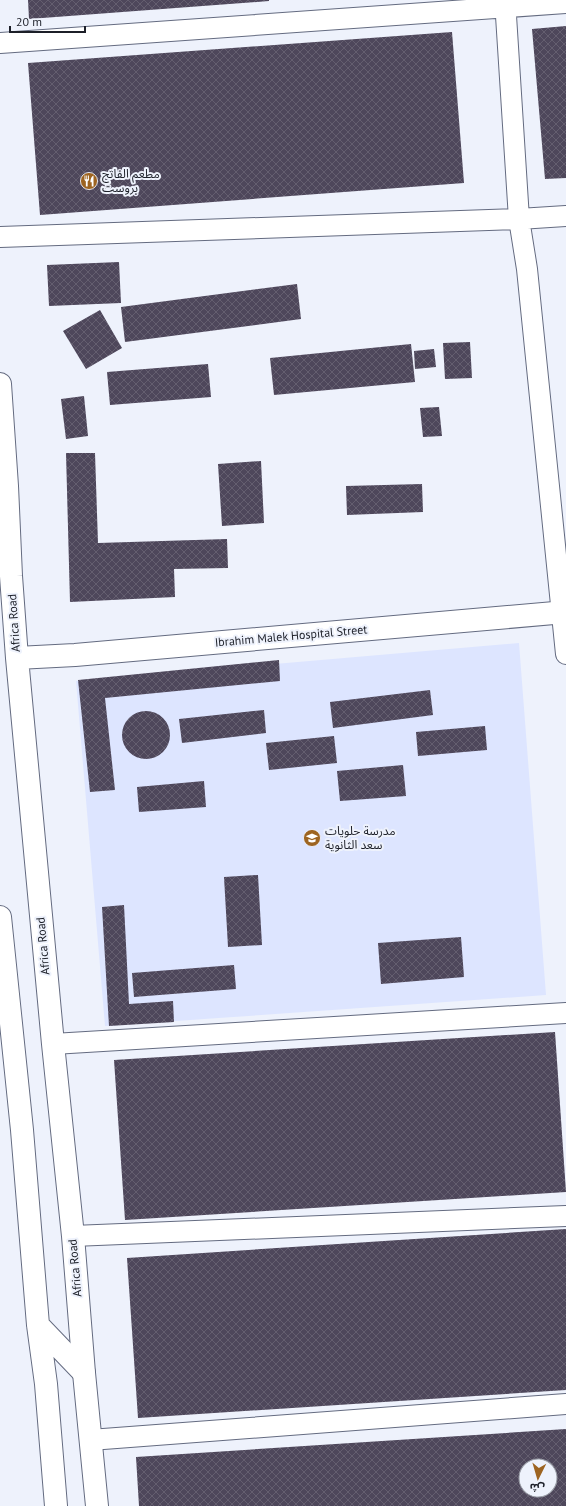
<svg xmlns="http://www.w3.org/2000/svg" width="566" height="1506" font-family="'PT Sans','Noto Sans Arabic',sans-serif">
  <style>
    .built { fill: #dde5ff }
    .building { fill: url(#building-cross-hatch); fill-rule: evenodd }
    .lines { fill: none; stroke-linecap: round; stroke-linejoin: round }
    .minor-casing { stroke: #646b80; stroke-width: 22 }
    .tertiary-casing { stroke: #646b80; stroke-width: 24 }
    .trunk-casing { stroke: #646b80; stroke-width: 24 }
    .minor { stroke: #fff; stroke-width: 20 }
    .tertiary { stroke: #fff; stroke-width: 22 }
    .trunk { stroke: #fff; stroke-width: 22 }
    .labels { text-anchor: middle; stroke-width: 4; stroke-linejoin: round; paint-order: stroke }
    .poi-label { font-size: 12px; fill: #1c1f28; stroke: #eef2fc; text-anchor: start }
    .street-label { font-size: 12px; fill: #1c1f28; stroke: #eef2fc }
  </style>
  <defs>
    <pattern id="building-cross-hatch" width="8" height="8" patternUnits="userSpaceOnUse"><rect width="8" height="8" fill="#4e475b"/><path d="M0 0l8 8M0 8l8-8" fill="none" stroke="#645e6f"/></pattern>
  </defs>
  <rect width="100%" height="100%" fill="#eef2fc"/>
  <path class="built" d="M519,643L546,995L105,1026L76,681Z"/>
  <path class="building" d="M28,0H269V1L29,19Z
    M566,26V178L545,179L532,29Z
    M452,32L464,183L40,215L28,63Z
    M119,262L121,303L49,306L47,265Z
    M297,284L301,319L125,342L121,307Z
    M100,310L122,348L86,369L63,331Z
    M470,342L472,378L445,379L443,343Z
    M411,344L415,382L274,395L270,358Z
    M434,349L436,367L415,369L414,351Z
    M208,364L211,397L110,405L107,372Z
    M84,396L88,436L66,439L61,399Z
    M439,407L442,436L423,437L420,408Z
    M66,453H95L98,543L227,539L228,568L174,569L175,597L70,602Z
    M261,461L264,523L222,526L218,464Z
    M422,484L423,512L347,515L346,486Z
    M279,660L280,681L105,698L115,790L90,792L78,680Z
    M430,690L433,715L333,728L330,702Z
    M264,710L266,733L182,743L179,719Z
    M122 735a24 24 0 1 1 48 0a24 24 0 1 1-48 0Z
    M485,726L487,750L418,756L416,732Z
    M334,736L337,763L269,770L266,743Z
    M403,765L406,796L340,801L337,771Z
    M204,781L206,807L139,812L137,787Z
    M258,875L262,945L228,947L224,877Z
    M124,905L129,1004L173,1001L174,1022L109,1026L102,907Z
    M461,937L464,977L381,984L378,943Z
    M234,965L236,989L134,997L132,973Z
    M555,1032L566,1192L125,1220L114,1060Z
    M566,1229V1390L138,1418L127,1258Z
    M566,1429V1506H139L136,1457ZM526,1466H550V1490H526Z"/>
  <g class="lines">
    <g class="minor-casing">
      <path id="minor" d="M505,0L519,219L527,269L566,654
        M0,43L566,3
        M0,237L519,219L566,216
        M53,1044L566,1013
        M73,1236L566,1216
        M90,1440L566,1404"/>
    </g>
    <g class="tertiary-casing">
      <path id="tertiary" d="M0,384L7,486L11,576L17,658L53,1044L73,1236L84,1373L97,1506
        M17,658L75,655L566,612"/>
    </g>
    <g class="trunk-casing">
      <path id="trunk" d="M0,917L22,1130L38,1325L46,1384L56,1506
        M38,1325L84,1373"/>
    </g>
    <use href="#minor" class="minor"/>
    <use href="#tertiary" class="tertiary"/>
    <use href="#trunk" class="trunk"/>
  </g>
  <defs>
    <g id="restaurant-disc" transform="scale(0.9)"><circle r="9.5" fill="#9d6421" stroke="#eef2fc"/><path d="M-5-6h1v4h1v-4h1v4h1v-4h1v5L-1.5 .5V6h-2V.5L-5-1ZM5-6V6H3V1.5H1.5Q1.5-4 5-6Z" fill="#fff"/></g>
    <g id="school-disc" transform="scale(0.9)"><circle r="9.5" fill="#9d6421" stroke="#eef2fc"/><path d="M0-5L7-2L0 1L-7-2ZM-4 1L0 2.5L4 1V4Q0 6-4 4Z" fill="#fff"/></g>
  </defs>
  <g fill-rule="evenodd">
    <use href="#restaurant-disc" x="89" y="181"/>
    <use href="#school-disc" x="312" y="838"/>
  </g>
  <g class="labels">
    <g class="poi-label">
      <text x="102" y="178">مطعم الفاتح<tspan x="102" dy="14">بروست</tspan></text>
      <text x="325" y="835">مدرسة حلويات<tspan x="325" dy="14">سعد الثانوية</tspan></text>
    </g>
    <g class="street-label">
      <text transform="translate(14 623) rotate(-94)" y="4">Africa Road</text>
      <text transform="translate(291 636) rotate(-5)" y="4">Ibrahim Malek Hospital Street</text>
      <text transform="translate(43 946) rotate(-95)" y="4">Africa Road</text>
      <text transform="translate(75 1268) rotate(-95)" y="4">Africa Road</text>
    </g>
  </g>
  <g transform="translate(538 1478) rotate(185)"><circle r="19" fill="#eef2fc" stroke="#9a9ea7"/>
  <path d="M0-3L7 15L0 10L-7 15Z" fill="#9d6421"/>
  <text y="-6" font-size="11" font-weight="bold" text-anchor="middle" fill="#1c1f28">ش</text>
  </g>
  <path d="M10 26v6h75v-6" fill="none" stroke="#1c1f28" stroke-width="2"/>
  <text x="16" y="26" font-size="12" fill="#1c1f28" stroke="#eef2fc" stroke-width="3" paint-order="stroke">20 m</text>
</svg>
